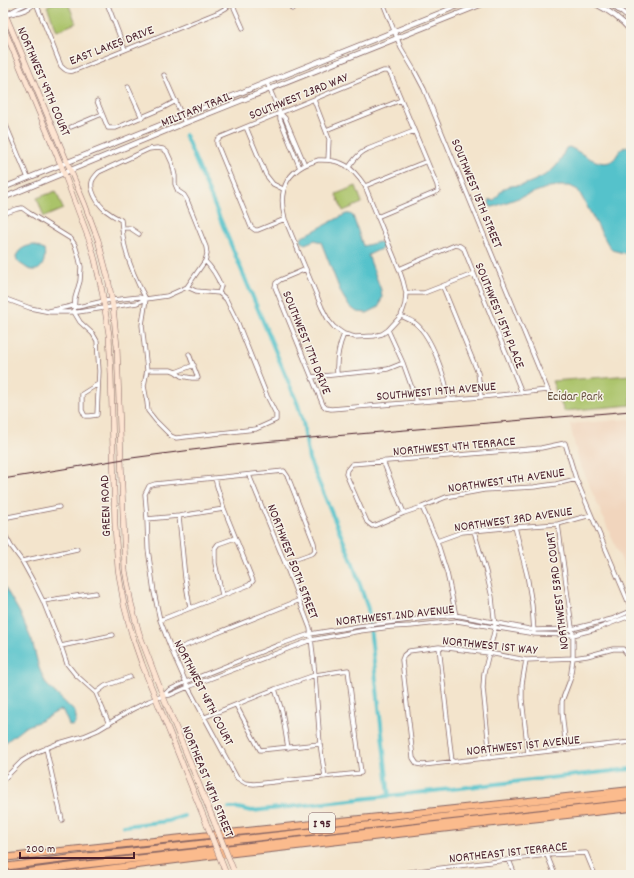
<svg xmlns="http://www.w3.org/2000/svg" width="634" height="878" font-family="Dekko,sans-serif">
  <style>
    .built { fill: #f1d5bd }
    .green { fill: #aac369; stroke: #7a714a }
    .water { fill: #55c2cb; stroke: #50707b }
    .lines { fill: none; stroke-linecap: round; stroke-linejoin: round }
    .canal { stroke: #55c2cb; stroke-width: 4 }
    .minor-casing { stroke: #856463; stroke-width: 5 }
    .tertiary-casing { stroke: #856463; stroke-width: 6 }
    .secondary-casing { stroke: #856463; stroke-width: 6 }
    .motorway-casing { stroke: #856463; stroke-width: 8 }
    .minor { stroke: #fff; stroke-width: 3.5 }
    .tertiary { stroke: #fff; stroke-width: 4.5 }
    .secondary { stroke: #fde4d1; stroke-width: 5 }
    .motorway { stroke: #fbbb8d; stroke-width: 6 }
    .rail { stroke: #4a1f2b; stroke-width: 1 }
    .secondary-bridge-casing { stroke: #856463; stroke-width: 6; stroke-linecap: butt }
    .secondary-bridge { stroke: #fde4d1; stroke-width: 5 }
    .labels { text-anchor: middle; stroke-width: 3; stroke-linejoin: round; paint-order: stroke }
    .shield { fill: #f7f3e8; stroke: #7e5f64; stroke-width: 1 }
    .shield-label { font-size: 12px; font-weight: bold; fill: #4a1f2b }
    .street-label { font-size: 13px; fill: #4a1f2b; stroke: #f7f3e8 }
    .park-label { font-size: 13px; fill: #67503e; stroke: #f7f3e8 }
  </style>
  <rect width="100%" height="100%" fill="#f7f3e8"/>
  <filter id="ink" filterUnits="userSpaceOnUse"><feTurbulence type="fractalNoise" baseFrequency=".025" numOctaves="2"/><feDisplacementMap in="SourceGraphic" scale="8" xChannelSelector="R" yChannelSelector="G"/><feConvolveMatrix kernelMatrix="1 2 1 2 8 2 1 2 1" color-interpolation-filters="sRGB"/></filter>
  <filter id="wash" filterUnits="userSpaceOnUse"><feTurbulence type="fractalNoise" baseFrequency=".012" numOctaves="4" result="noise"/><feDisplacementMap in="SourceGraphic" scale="16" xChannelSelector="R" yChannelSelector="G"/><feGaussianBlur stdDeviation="0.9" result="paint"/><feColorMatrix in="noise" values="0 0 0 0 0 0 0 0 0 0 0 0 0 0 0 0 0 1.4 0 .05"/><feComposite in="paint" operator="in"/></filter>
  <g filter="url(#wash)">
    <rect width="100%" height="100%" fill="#f3e4cc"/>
    <path class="built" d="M631,419V582L578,459L570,424Z"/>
    <path class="green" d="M53,3H68L76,23L57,31L47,6Z
      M356,186L362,203L343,211L336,194Z
      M56,191L63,209L44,217L37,198Z
      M631,375V405L564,411L552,381Z"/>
    <path class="water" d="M629,146H631V181L628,194V199L631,207V255L612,250L610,248L578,190L570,186H559L549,187L493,207H491L489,203L490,199L492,201C498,199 499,191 505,188C510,185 517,186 523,185C535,181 553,173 559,162C562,158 563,153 566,148L569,147C580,151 601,170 613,160C617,157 618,151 623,148C624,147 627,146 629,146Z
      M346,214H350L353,216L363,246L379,242L382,243L383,248L368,255L381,290L382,297L379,307L367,313L357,312L349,306L341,293L321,242L315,240L305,244L301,241L302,237Z
      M34,245L44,250C46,257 43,272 33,270C30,270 26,268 24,266C19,263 17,262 16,256C20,248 26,246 34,245Z
      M3,584L20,613L32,641L39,668L46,684L75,712C76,718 78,722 72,726L69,725L63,711L60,710L40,721L25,727L6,742H3Z"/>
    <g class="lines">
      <path class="canal" d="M185,135L298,405L303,422L309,459L352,561L368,609L389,796
        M229,808H238L252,811L631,769
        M124,826L168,821L184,816"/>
    </g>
  </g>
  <g filter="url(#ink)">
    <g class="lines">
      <g class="minor-casing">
        <path id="minor" d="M36,3L61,66C65,70 67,72 73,71L219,12L226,8L232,3
          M107,3L125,50
          M232,3L243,28
          M290,3L292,9
          M383,3L401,48L414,70L424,89L549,393
          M6,15C16,13 28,11 35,3
          M3,16L18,8L29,3
          M164,75L185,123
          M267,83L280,113L285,118L305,165
          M128,87L142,118
          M314,100L329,139L328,160
          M97,101L108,128H116L163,108L176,101
          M280,113V119L300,168
          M3,118L28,178
          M71,127L102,114
          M246,127L266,175L273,184L283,189
          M326,130L401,100
          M318,160C343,159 352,167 365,186L399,269L403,281L406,293L405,304L401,316L388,330L382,334L374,336L355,337L344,334L334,327L329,321L322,308L285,219C279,197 282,178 303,166C308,163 313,162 318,160Z
          M349,167C355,159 359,153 368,149L414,131
          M365,186L427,161
          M3,214L17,209L22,208L29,213L71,239L75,245L79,258L81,267L80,281L75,298L74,312L80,322L93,334L97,341L99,371L97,415L90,416H85L82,410V394L98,384
          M285,219L258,230H255L251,227L217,144V140L221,137L383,71H388L391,75L437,185L438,191L434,193L377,217
          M122,228C124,254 134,277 146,299
          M205,261C213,269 217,276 221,286L219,293
          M306,269L280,280L276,283L275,287L323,405L326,408L331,409L481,397L547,390
          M399,269L455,245L460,246L464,249L522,393
          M443,287L478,373L481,397
          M406,293H424L473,274
          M3,298L30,308L50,312H78L137,303L146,299
          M146,299L142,325L147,370L144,386L147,402L148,411L156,421L171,436L176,438L256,429L276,420V414L267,396L237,321L226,299L219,293L196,291L187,287
          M71,306L78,307L104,301L139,297L146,299L167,296L187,287L205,261L207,254L206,247L187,200L184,195L178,191L175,184V176L172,163L167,152L163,149L157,148L149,149L99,172C96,175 93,178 92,182C90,191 98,204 105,210C110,214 115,217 121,220L122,228H130L139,234
          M49,311L72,306
          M401,316C405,318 411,320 415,323C432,336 445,377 449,399
          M388,330L403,363L417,402
          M147,370H171L176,372L181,376L192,378H198L189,354
          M176,372L194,365
          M337,374C336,359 338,348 344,334
          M312,377L373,371L388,369L403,363
          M383,461L404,513
          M249,475L285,563L310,628L315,675L320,744L325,777
          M576,479L556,484L534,487L484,490L446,497L422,507L404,513L376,525L372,526L367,522L346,474L347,470L352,464L541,448L565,443L576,479L630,606L631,611
          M422,507L437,541L447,573L456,616
          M179,516L185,578L190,608
          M3,518L59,507
          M147,519L179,516L224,509
          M558,524L573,635V658L570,680L562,701V712L566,749
          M515,527L527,575L532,605L534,632
          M3,531L11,546L22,561L33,581L43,601L61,646L67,664L75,674L96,693L109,724
          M474,531L486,572L492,597L495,628L484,673L483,688L490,758
          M437,541L462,532L515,527L558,524L591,515
          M22,561L77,549
          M222,595L215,563V548L218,544L235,538
          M43,601L96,593
          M160,620L249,585L253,581L224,509L217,486L215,478
          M61,646L113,635
          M439,647L452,762
          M172,651L300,600
          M526,660L522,684V699L528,753
          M631,663L627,654L623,649H613L587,656L573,658L526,660L489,653L439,647L409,651L404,655L402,660L413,758L417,764L423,765L631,742
          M275,689L282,711L288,748
          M96,693L105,686L130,677
          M163,696L169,690L186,682L278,645L310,634L359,626L427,618L455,615L534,630L572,629L612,619L631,611
          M236,705L260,750L320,744
          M205,717L275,689L315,675L348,670L361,773L254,784L245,783L237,778L188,687L172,651L160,620L154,592L148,549L147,519L145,494L149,486L155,484L284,471L288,477L314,543L315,550L313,553L285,563
          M46,748L62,820
          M3,780L22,761L35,753L56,744L84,736L98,730L131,710L149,701L163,696L170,695L188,687L311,640L360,631L391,627L411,626L457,621L535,634L573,635L596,629L630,616L631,611
          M547,855L555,875
          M509,860L515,875
          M385,875L547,855L586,853L595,875"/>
      </g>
      <g class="tertiary-casing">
        <path id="tertiary" d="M594,3C608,10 621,19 631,31
          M609,3L623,13L631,20
          M3,188L465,3
          M3,198L185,123L485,3"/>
      </g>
      <g class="secondary-casing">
        <path id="secondary" d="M3,9L85,205L98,240L108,278L113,307L117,346L125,570L131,603L139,633L163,696L215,824
          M3,26L61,165L90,242L95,260L102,291L109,335L111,374L115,526L118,569L124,605L132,635L142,664L207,825"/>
      </g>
      <g class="motorway-casing">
        <path id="motorway" d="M3,858L61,851L631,790
          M3,867L73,858L631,796
          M5,875L81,865L631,803
          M61,875L191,858L288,847L457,827L631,808"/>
      </g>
      <use href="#minor" class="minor"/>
      <use href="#tertiary" class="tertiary"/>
      <use href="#secondary" class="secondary"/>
      <use href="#motorway" class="motorway"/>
      <path class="rail" d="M3,479L124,459L192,450L251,443L631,411"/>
      <g class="secondary-bridge-casing">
        <path id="secondary-bridge" d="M215,824L233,869
          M207,825L225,871"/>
      </g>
      <use href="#secondary-bridge" class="secondary-bridge"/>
    </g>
  </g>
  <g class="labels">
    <rect class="shield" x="309" y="813" width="26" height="20" rx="3"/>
    <g class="shield-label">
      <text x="322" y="827">I 95</text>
    </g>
    <g class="street-label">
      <text transform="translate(111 44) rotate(-21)" y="5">EAST LAKES DRIVE</text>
      <text transform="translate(45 81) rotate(67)" y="5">NORTHWEST 49TH COURT</text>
      <text transform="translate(298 95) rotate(-22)" y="5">SOUTHWEST 23RD WAY</text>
      <text transform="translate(196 108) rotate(-22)" y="5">MILITARY TRAIL</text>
      <text transform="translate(478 193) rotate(68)" y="5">SOUTHWEST 15TH STREET</text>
      <text transform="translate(501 315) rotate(68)" y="5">SOUTHWEST 15TH PLACE</text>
      <text transform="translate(308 342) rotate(68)" y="5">SOUTHWEST 17TH DRIVE</text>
      <text transform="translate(436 390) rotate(-5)" y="5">SOUTHWEST 19TH AVENUE</text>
      <text transform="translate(454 445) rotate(-5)" y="5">NORTHWEST 4TH TERRACE</text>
      <text transform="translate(506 479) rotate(-8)" y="5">NORTHWEST 4TH AVENUE</text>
      <text transform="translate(104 506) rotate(-92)" y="5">GREEN ROAD</text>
      <text transform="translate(513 518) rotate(-8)" y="5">NORTHWEST 3RD AVENUE</text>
      <text transform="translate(294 561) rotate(69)" y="5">NORTHWEST 50TH STREET</text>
      <text transform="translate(556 591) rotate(-97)" y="5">NORTHWEST 53RD COURT</text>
      <text transform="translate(395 614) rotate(-6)" y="5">NORTHWEST 2ND AVENUE</text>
      <text transform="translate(490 644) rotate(6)" y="5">NORTHWEST 1ST WAY</text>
      <text transform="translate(205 692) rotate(63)" y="5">NORTHWEST 48TH COURT</text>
      <text transform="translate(523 744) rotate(-6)" y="5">NORTHWEST 1ST AVENUE</text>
      <text transform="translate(209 781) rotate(68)" y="5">NORTHEAST 48TH STREET</text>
      <text transform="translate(508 851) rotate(-6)" y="5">NORTHEAST 1ST TERRACE</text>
    </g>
    <g class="park-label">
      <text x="575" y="400">Ecidar Park</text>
    </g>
  </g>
  <rect width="634" height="878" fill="none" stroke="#f7f3e8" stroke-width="16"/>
  <path d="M20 852v6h114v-6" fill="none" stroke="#4a1f2b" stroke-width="2"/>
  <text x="26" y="852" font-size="12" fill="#4a1f2b" stroke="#f7f3e8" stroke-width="3" paint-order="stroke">200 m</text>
</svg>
